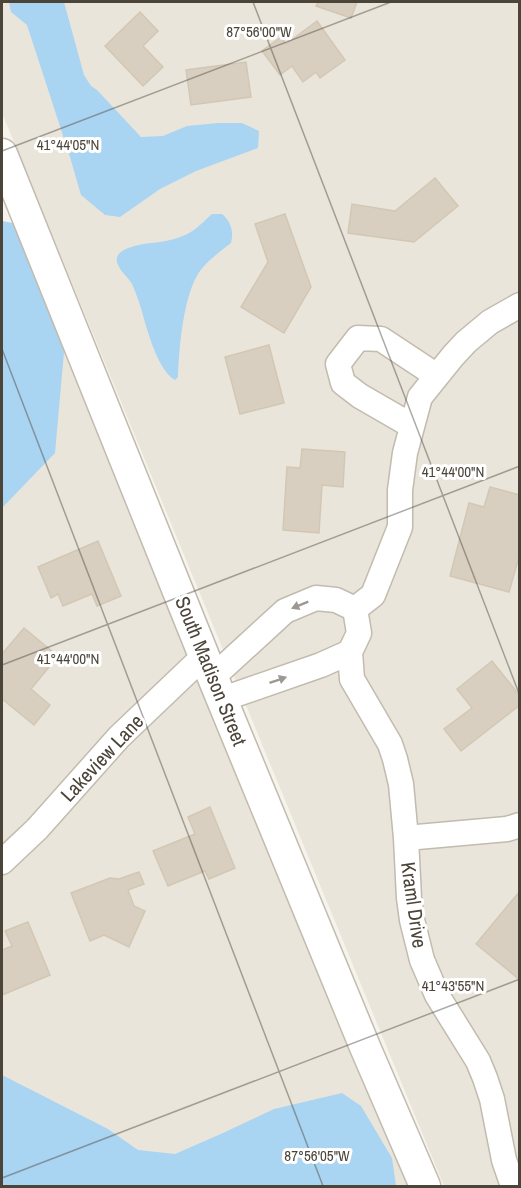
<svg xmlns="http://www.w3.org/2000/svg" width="521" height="1188" font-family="'Archivo Narrow',sans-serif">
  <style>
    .residential { fill: #eae5da }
    .water { fill: #a9d4f2 }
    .building { fill: #d8cfc1; stroke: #d3c7b4; stroke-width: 1.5 }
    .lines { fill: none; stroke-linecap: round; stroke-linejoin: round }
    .minor-casing { stroke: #c2bbae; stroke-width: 27 }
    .tertiary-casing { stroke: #c2bbae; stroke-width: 33 }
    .minor { stroke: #fff; stroke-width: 24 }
    .tertiary { stroke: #fff; stroke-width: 30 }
    .oneway { fill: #9c9892 }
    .ticks { fill: none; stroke: #4b4439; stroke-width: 1.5; stroke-opacity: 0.45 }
    .labels { text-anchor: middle; stroke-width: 6; stroke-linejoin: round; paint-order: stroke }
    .street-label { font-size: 20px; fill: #4b4439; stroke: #fff }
    .ticks-label { font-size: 15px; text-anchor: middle; fill: #4b4439; stroke: #fff; stroke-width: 6; stroke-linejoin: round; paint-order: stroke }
  </style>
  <rect width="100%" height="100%" fill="#f6f3ec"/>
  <path class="residential" d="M2,2H519V1186H444L2,113Z
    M50,275L420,1186H2V294Z"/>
  <path class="water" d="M9,2H64L84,75L91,86L97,90L141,137L163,136L187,126L218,123H242L259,131L258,148L196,171L160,189L120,217L105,215L81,195L70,157L27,25L11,12Z
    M212,214H222C231,222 234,231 231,243C221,251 208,260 200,271C183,295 179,349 178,377L175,380C159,371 149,336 144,319C141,307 137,295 132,284C128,277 121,272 118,265C109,246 150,243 160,242C167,241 176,239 183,236C194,232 203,222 212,214Z
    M2,221L13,223L53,312L64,352L55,453L2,508Z
    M2,1075L108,1129L138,1150L175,1154L223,1133L274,1109L342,1093L361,1106L392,1158L396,1186H2Z"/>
  <path class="building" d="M318,2H357L351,18L316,6Z
    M140,12L158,31L143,46L163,67L143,86L105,46Z
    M317,21L345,60L320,78L316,72L303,82L292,66L280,75L262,51L281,37L286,44Z
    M246,62L251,97L191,105L186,70Z
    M435,178L458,206L414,242L348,233L352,204L395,211Z
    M285,214L311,287L284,333L241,307L268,262L255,224Z
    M269,345L284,403L240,414L225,357Z
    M302,449L345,452L343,487L322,485L319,533L283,530L287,467L300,468Z
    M490,487L520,495V553L509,592L450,576L469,503L484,507Z
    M98,541L121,596L97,606L92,594L63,606L58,594L51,598L38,567Z
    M24,628L58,656L31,689L50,705L34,725L2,699V654Z
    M492,661L520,696V705L461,751L444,729L472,708L457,689Z
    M210,807L235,868L209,879L205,871L168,886L153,851L195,834L188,817Z
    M139,872L144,884L128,890L134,906L145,911L129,947L104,935L90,941L71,893L110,878L119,879Z
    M520,891V980L476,944Z
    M28,922L50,975L2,995V950L12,946L5,931Z"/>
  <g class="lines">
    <g class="minor-casing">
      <path id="minor" d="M412,426L360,396L343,383L338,364L358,338L381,339L437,376
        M355,609L359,633L350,652L352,679L390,744L395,759L401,784L406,838L409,898L412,920L422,960L437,995L478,1061L485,1078L492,1099L504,1160L513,1186
        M355,609L373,595L400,527V490L405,453L420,397L453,356L466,342L490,322L520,305
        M214,676L285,611L316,598L336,600L355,609
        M223,699L321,665L350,652
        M406,838L507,829L520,825
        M2,862L37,829L119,737L204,656"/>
    </g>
    <g class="tertiary-casing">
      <path id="tertiary" d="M2,154L204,656L365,1047L425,1186"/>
    </g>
    <use href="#minor" class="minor"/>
    <use href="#tertiary" class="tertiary"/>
  </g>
  <defs><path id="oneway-solid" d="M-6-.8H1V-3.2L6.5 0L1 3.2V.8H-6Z" transform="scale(1.5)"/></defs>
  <g class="oneway">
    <use href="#oneway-solid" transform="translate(300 605) rotate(158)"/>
    <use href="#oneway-solid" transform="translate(278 680) rotate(-19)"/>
  </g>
  <path class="ticks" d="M253,2L520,696M2,151L391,2M2,349L323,1186M2,665L520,466M2,1178L520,979"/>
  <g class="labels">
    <g class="street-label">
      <text transform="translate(211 671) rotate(68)" y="7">South Madison Street</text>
      <text transform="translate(102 758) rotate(-47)" y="7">Lakeview Lane</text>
      <text transform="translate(414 905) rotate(82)" y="7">Kraml Drive</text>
    </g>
  </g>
  <g class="ticks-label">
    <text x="259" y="37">87°56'00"W</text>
    <text x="68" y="150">41°44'05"N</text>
    <text x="453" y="477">41°44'00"N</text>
    <text x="68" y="664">41°44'00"N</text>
    <text x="453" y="991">41°43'55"N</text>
    <text x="317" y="1161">87°56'05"W</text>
  </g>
  <rect width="521" height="1188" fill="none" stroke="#4b4439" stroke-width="6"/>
</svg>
